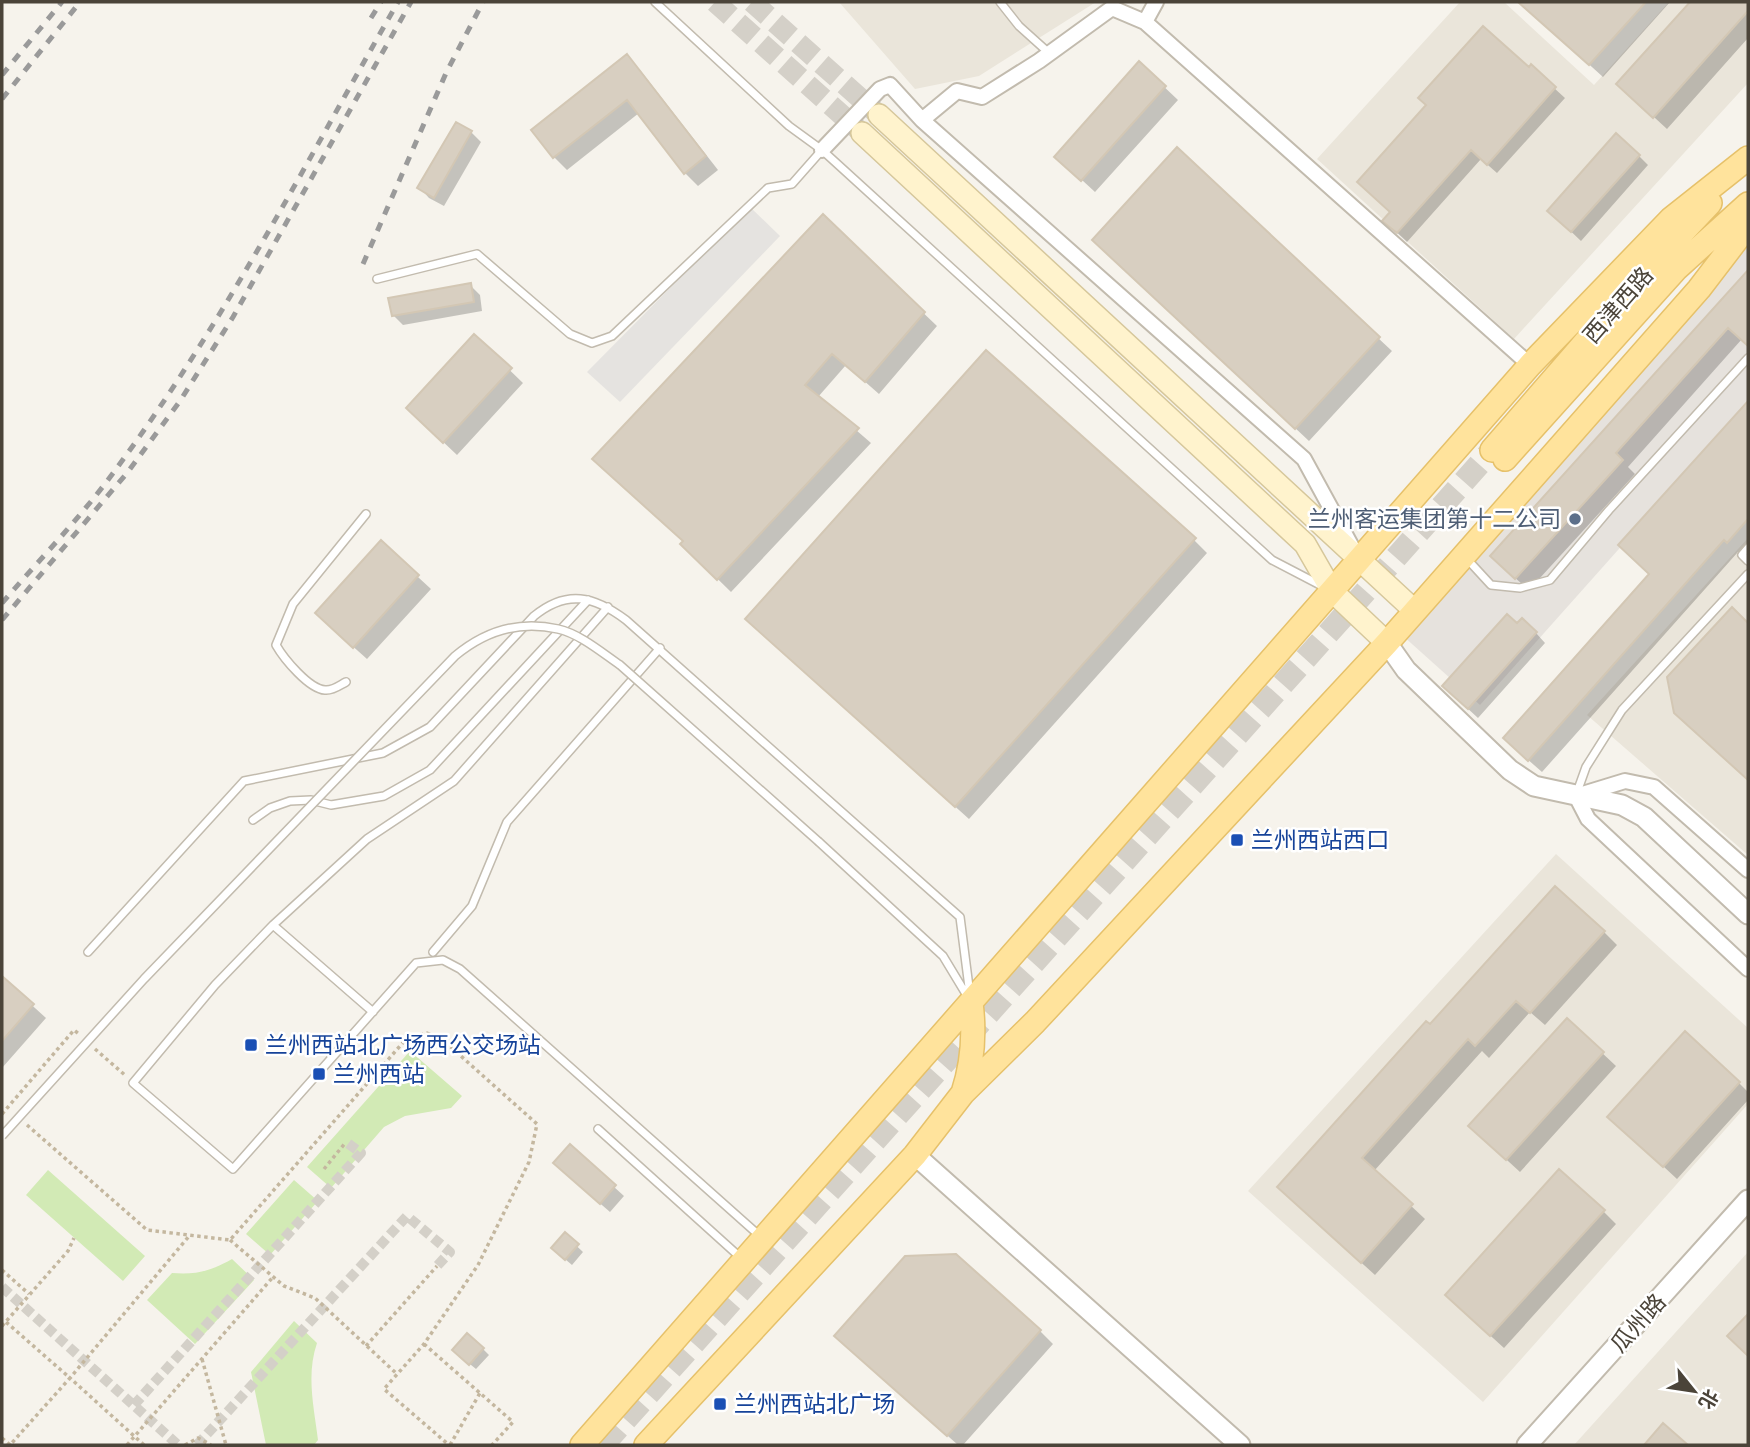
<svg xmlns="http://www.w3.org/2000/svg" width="1750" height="1447" font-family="'DejaVu Sans','Noto Sans SC',sans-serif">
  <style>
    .residential { fill: #eae5da }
    .industrial { fill: #e6e2dd }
    .green { fill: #d2eab5 }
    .parking { fill: #e5e3e0 }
    .shadow { fill: #0003 }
    .building { fill: #d8cfc1; stroke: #d3c7b4; stroke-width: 2 }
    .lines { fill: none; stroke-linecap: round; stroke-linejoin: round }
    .pedestrian-tunnel { stroke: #d4d0c8; stroke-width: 10; stroke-dasharray: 10 5; stroke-linecap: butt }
    .secondary-tunnel { stroke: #d4d0c8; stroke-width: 21; stroke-dasharray: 21 10; stroke-linecap: butt }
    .primary-tunnel { stroke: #d4d0c8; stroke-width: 23; stroke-dasharray: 23 11; stroke-linecap: butt }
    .service-casing { stroke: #c2bbae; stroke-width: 10 }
    .minor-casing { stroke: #c2bbae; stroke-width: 18 }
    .tertiary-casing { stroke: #c2bbae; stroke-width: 23 }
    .secondary-casing { stroke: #d6c79b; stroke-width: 24 }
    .primary-casing { stroke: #e6c16a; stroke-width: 26 }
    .path { stroke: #c4b79f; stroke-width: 3.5; stroke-dasharray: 3.5 3.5; stroke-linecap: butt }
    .service { stroke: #fff; stroke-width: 7 }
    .minor { stroke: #fff; stroke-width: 14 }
    .tertiary { stroke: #fff; stroke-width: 19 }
    .secondary { stroke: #fff3cd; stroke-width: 21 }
    .primary { stroke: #ffe39c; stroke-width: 23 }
    .rail { stroke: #9a9a9a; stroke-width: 5; stroke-dasharray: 9 9; stroke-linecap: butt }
    .service-bridge-casing { stroke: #c2bbae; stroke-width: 10; stroke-linecap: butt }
    .service-bridge { stroke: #fff; stroke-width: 7 }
    .service-dot { fill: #5c6f8a; stroke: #fff; stroke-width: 2.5 }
    .transit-dot { fill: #1a4fb4; stroke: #fff; stroke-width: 2.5 }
    .labels { text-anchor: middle; stroke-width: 5; stroke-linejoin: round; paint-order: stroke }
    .street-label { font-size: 23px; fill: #4b4439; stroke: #fff }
    .service-label { font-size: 23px; fill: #4e5e75; stroke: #fff; text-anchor: end }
    .transit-label { font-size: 23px; fill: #164399; stroke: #fff; text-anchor: start }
  </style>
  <rect width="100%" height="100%" fill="#f6f3ec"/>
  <path class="residential" d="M839,2H1096L979,76L915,89Z
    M1460,2H1504L1594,85L1669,2H1748V83L1514,339L1317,159Z
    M1748,538V855L1587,715Z
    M1556,854L1748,1028V1104L1483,1402L1248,1191Z
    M1748,1252V1445H1574Z"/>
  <path class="industrial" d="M1748,246V404L1480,705L1402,635Z"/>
  <path class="green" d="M410,1051L462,1096L451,1108L405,1116L384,1127L331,1188L307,1167Z
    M48,1170L145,1256L123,1281L26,1195Z
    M294,1180L318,1201L270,1255L246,1234Z
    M232,1259L254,1280L195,1344L147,1300L172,1273C196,1275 211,1271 232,1259Z
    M294,1321L317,1343C306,1375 314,1407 318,1440L314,1445H266L251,1372Z"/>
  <path class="parking" d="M750,207L780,236L620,402L587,372Z"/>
  <path class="shadow" d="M1520,2H1670L1603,77Z
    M1692,2H1748V38L1667,129L1618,84Z
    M627,57L640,70L718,170L698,186L685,173L639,113L567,170L554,157Z
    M1140,64L1178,100L1095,192L1070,169Z
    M1531,67L1565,98L1497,173L1481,159L1407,242L1394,230L1392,213L1428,105Z
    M457,124L471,132L481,142L444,206L429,198L420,188Z
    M1177,150L1392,351L1309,441L1107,252Z
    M1639,156L1648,165L1581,241L1559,220Z
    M823,217L937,326L879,394L846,365L818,397L871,443L731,592L682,544Z
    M1742,280L1748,286V345L1742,339L1628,467L1635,474L1529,590L1505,569Z
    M470,285L480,295L482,311L403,325L393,315Z
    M474,336L523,383L457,455L421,421Z
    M1748,404V547L1741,554L1738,552L1542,772L1518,751L1651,574L1620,545Z
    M1194,540L1207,553L969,819L761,632Z
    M381,543L431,589L367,659L330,626Z
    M1732,610L1748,625V732L1746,735L1748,738V780L1689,725Z
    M1517,626L1536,633L1545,643L1478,718L1454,696Z
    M1604,932L1617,945L1545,1025L1530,1012L1489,1058L1482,1051L1374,1171L1425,1219L1375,1275L1292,1200L1430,1027Z
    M2,978L46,1018L2,1068Z
    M1567,1020L1616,1066L1520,1172L1484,1139Z
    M1739,1083L1748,1092V1100L1677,1179L1623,1129Z
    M570,1147L624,1196L610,1212L565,1173Z
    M1603,1211L1616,1224L1504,1348L1460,1308Z
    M565,1235L583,1252L572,1265L559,1254Z
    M1040,1331L1053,1344L963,1445H958L850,1349Z
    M483,1349L489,1355L476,1369L460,1356Z"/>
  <path class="building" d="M1518,2H1646L1589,65Z
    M1690,2H1748V11L1653,118L1616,84Z
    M1483,26L1529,67L1531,64L1556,87L1487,165L1471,150L1397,233L1382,221L1390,212L1357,182L1426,105L1418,98Z
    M627,54L706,156L684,174L627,100L553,158L531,130Z
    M1139,61L1166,86L1081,181L1054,157Z
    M456,122L472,131L434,198L417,188Z
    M1616,133L1640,155L1571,232L1547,211Z
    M1177,147L1380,337L1295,429L1092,240Z
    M823,214L925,312L865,382L832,354L805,385L859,428L717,580L680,544L683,541L592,459Z
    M1748,270V346L1728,328L1616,453L1623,460L1515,579L1490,556Z
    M471,283L474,302L392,316L388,298Z
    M474,334L512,368L443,443L406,408Z
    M986,350L1196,538L955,807L745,619Z
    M1748,401V519L1727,543L1724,540L1528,761L1503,738L1649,574L1618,545Z
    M381,540L419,575L353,648L315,613Z
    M1732,607L1748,623V780L1674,713L1667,677Z
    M1507,614L1517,623L1522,618L1537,632L1468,709L1442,686Z
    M1555,886L1605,931L1530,1013L1516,1001L1475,1046L1468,1039L1362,1158L1413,1204L1361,1263L1277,1187L1426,1021L1430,1024Z
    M2,976L34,1004L2,1041Z
    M1567,1018L1604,1052L1506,1160L1468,1126Z
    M1685,1031L1740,1082L1663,1167L1607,1117Z
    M570,1144L616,1185L600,1204L553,1163Z
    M1559,1169L1605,1210L1490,1336L1445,1295Z
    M565,1232L579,1244L565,1260L551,1248Z
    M956,1254L1041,1330L947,1436L834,1336L905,1256Z
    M1748,1314V1356L1727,1336Z
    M467,1333L484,1348L469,1365L452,1350Z
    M1663,1423L1688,1445H1644Z"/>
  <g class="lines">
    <path class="pedestrian-tunnel" d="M2,1287L178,1445
      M134,1405L361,1153L346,1142
      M197,1445L407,1216L450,1252L437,1266"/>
    <path class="secondary-tunnel" d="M715,2L862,133
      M752,2L879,115"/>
    <path class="primary-tunnel" d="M603,1445L1492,450"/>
    <g class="service-casing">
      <path id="service" d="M655,2L789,126L822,150L1272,560L1322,586
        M1000,2L1019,26L1049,53
        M377,279L477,254L570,334L592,343L612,336L768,188L792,184L822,150
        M1748,548L1742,555L1748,561
        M1467,559L1491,585L1520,588L1550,580L1609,510L1748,358
        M346,682C340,685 333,691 325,690C309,689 284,659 276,645L293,604L366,514
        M1576,795L1586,767L1622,710L1748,574
        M253,820L270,808L290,801L311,800L331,805L384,796L430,770L588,600
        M819,842L943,956L969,999
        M273,925L367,839L454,781L608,607
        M88,952L244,781L383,753L430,727L534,616C567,589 594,596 626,620L960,917L970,995
        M433,952L472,906L507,822L660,648
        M373,1012L273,925L215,985L133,1083L233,1169L416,963L443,960L460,969L761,1237
        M598,1129L741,1258"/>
    </g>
    <g class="minor-casing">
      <path id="minor" d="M1145,22L1156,2
        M922,120L957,91L982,97L1039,61L1112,8L1145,22L1530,365
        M822,150L880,89L890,85L922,120L1304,459L1352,547
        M1748,870L1654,787L1625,781L1576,796L1588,819L1748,969"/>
    </g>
    <g class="tertiary-casing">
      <path id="tertiary" d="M1387,643L1406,670L1510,770L1534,786L1622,805L1644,817L1748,914
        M915,1155L1240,1445
        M1527,1445L1748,1200"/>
    </g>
    <g class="secondary-casing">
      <path id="secondary" d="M879,115L1415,611
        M862,133L1305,544L1332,591L1387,643"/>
    </g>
    <g class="primary-casing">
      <path id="primary" d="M1492,450L1661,255L1710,203
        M1505,459L1676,269L1748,204
        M963,1093C973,1062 975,1034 971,1003
        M582,1445L1530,365L1671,219L1748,158
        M646,1445L915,1155L963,1093L1035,1022L1387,643L1699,289L1748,225"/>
    </g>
    <path class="path" d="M95,1049L126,1076
      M2,1114L74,1030L79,1034
      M27,1125L147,1230L230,1240L407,1038L427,1033L444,1041L537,1124L529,1162L478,1265L424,1344L384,1389L449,1445
      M324,1169L346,1142
      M230,1240L284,1286L315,1298L397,1374
      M2,1270L29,1294
      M2,1326L68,1251L74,1238
      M424,1344L513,1422L492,1445
      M366,1346L437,1266
      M202,1359L226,1445
      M2,1438L10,1445L70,1378L6,1322
      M127,1445L273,1277
      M144,1445L70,1378L190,1235
      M185,1445L198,1438L211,1445
      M450,1445L480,1393"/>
    <use href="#service" class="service"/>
    <use href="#minor" class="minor"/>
    <use href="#tertiary" class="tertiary"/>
    <use href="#secondary" class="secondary"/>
    <use href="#primary" class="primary"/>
    <path class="rail" d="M371,18L381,2
      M2,75L62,2
      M2,99L80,2
      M363,264L446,73L483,2
      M2,603C41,558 84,514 119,465C225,321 309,157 398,2
      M2,620L127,473L180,401L233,317L411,2"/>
    <g class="service-bridge-casing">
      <path id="service-bridge" d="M2,1136L144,979L455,656C485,631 519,620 558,629C580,634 601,652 620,665L819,842"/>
    </g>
    <use href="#service-bridge" class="service-bridge"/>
  </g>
  <circle class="service-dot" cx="1575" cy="519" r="7"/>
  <g class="transit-dot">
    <rect x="1230" y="833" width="14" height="14" rx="3.5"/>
    <rect x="244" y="1038" width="14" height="14" rx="3.5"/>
    <rect x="312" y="1067" width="14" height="14" rx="3.5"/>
    <rect x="713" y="1397" width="14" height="14" rx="3.5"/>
  </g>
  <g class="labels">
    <g class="street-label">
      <text transform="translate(1618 305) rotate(-49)" y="8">西津西路</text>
      <text transform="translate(1638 1323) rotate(-48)" y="8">瓜州路</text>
    </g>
    <g class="service-label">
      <text x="1561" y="527">兰州客运集团第十二公司</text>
    </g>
    <g class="transit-label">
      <text x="1251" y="848">兰州西站西口</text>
      <text x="265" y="1053">兰州西站北广场西公交场站</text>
      <text x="333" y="1082">兰州西站</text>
      <text x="734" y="1412">兰州西站北广场</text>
    </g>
  </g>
  <rect width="1750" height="1447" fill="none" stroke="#4b4439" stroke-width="7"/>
  <g transform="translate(1694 1391) rotate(120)" stroke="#ffffff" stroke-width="5" paint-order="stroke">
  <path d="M0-5L12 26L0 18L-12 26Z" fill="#4b4439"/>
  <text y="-10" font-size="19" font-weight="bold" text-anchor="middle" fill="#4b4439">北</text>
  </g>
</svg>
